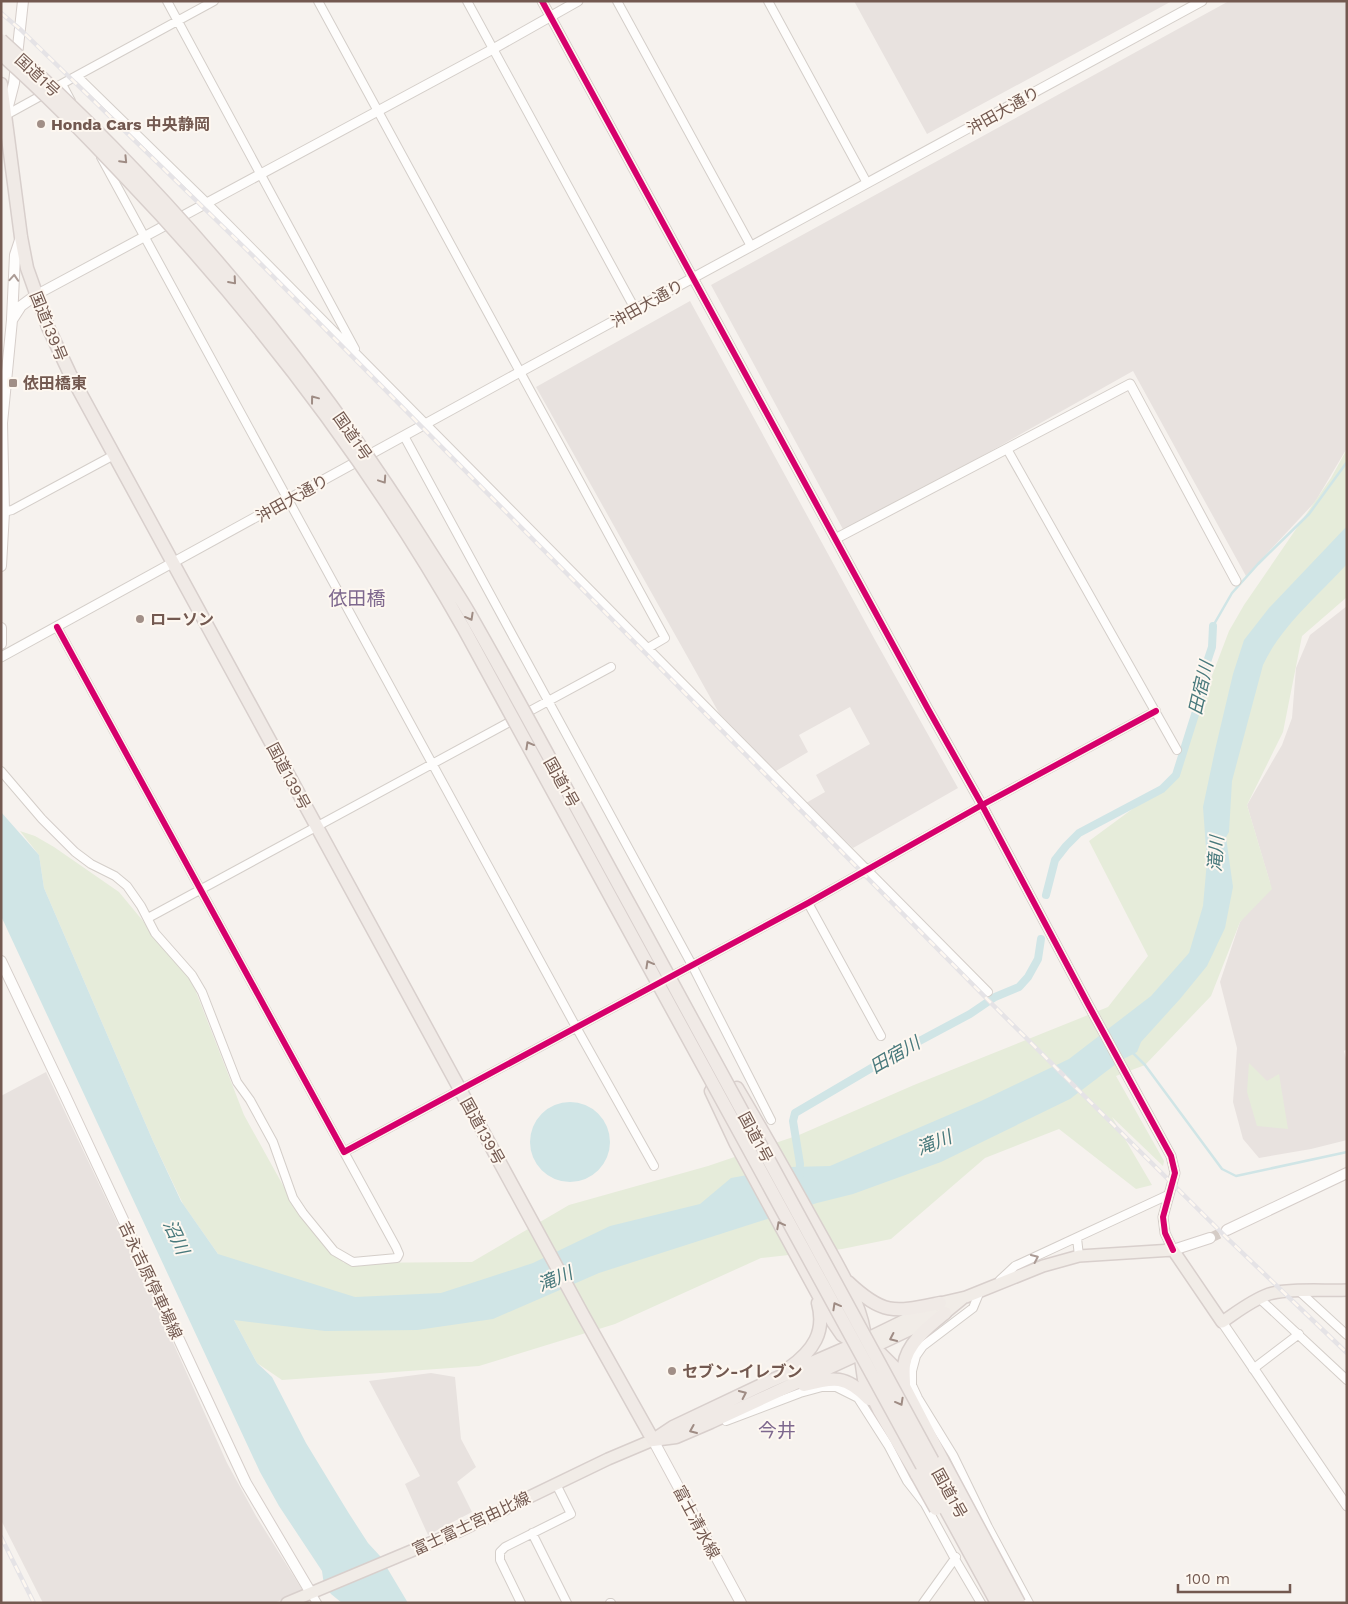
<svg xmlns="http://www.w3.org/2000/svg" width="1348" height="1604" font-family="'Work Sans','Noto Sans JP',sans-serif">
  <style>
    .industrial { fill: #e8e2df }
    .green { fill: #e6ecda }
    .water { fill: #d0e5e6 }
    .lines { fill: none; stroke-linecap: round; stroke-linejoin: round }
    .stream { stroke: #d0e5e6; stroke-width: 2.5 }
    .canal { stroke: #d0e5e6; stroke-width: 8 }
    .secondary-tunnel { stroke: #d5ccc6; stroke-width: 10; stroke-dasharray: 10 5; stroke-linecap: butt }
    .minor-casing { stroke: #d4cec9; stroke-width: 10 }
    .tertiary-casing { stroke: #d4cec9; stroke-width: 11 }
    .secondary-casing { stroke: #d6ceca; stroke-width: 12 }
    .primary-casing { stroke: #d8cfcc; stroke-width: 14 }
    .trunk-casing { stroke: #d8cfcc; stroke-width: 15 }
    .minor { stroke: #fefdfc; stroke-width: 8 }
    .tertiary { stroke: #fefdfc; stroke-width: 9 }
    .secondary { stroke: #fefdfc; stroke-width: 10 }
    .primary { stroke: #f1ece7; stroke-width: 11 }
    .trunk { stroke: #f0eae6; stroke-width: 12 }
    .rail-casing { stroke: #e5e3e6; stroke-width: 4.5 }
    .rail { stroke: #fdf7f0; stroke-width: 2.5; stroke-dasharray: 8; stroke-linecap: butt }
    .trunk-bridge-casing { stroke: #d8cfcc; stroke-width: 15; stroke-linecap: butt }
    .trunk-bridge { stroke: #f0eae6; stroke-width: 12 }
    .cycleway-casing { stroke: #fdf7f0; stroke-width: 9 }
    .cycleway { stroke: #d6006c; stroke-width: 6 }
    .oneway { stroke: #9f8c84 }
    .oneway2 { stroke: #ab9b95 }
    .oneway3 { stroke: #9f8c85 }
    .poi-dot { fill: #a18f87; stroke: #fdf7f0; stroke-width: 2 }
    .labels { text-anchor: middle; stroke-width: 4; stroke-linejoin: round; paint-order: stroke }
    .street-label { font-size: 16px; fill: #735950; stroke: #fdf7f0 }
    .poi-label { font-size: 16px; font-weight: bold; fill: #735950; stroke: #fdf7f0; text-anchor: start }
    .water-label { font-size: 18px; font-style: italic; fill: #48797c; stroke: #fdf7f0 }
    .quarter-label { font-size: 19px; fill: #7e688e; stroke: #fdf7f0 }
  </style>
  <rect width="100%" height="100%" fill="#f6f2ee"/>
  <path class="industrial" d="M854,1H1172L927,134Z
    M1229,1H1347V448L1315,502L1246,576L1133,371L845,533L711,285Z
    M690,301L875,640L958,788L853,848L806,803L825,792L816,775L870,744L850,707L799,735L808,752L776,771L719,713L536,387Z
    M1347,606V1049L1344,1051L1347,1062V1140L1311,1149L1259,1158L1243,1139L1233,1102L1237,1048L1220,982L1240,922L1270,883L1247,805L1282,745L1292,718L1296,668L1310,635Z
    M46,1072L153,1298L227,1463L256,1516L303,1591L274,1603H43L1,1520V1096Z
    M431,1373L455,1377L461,1439L476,1467L457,1482L472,1512L428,1535L405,1484L420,1476L369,1381Z"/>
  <path class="green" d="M1347,449V597L1302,636L1283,732L1247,805L1272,889L1240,922L1211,996L1145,1065L1116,1076L1164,1161L1163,1166L1112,1117L1152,1185L1136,1189L1059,1129L985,1158L891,1239L842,1249L761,1258L615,1324L479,1366L282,1380L257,1363L234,1320L218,1254L183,1204L153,1141L44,888L39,855L20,831L35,836L54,847L119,892L191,979L244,1115L300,1216L344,1263L472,1262L569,1205L708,1166L799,1135L914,1085L1108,1007L1148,956L1089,841L1169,782L1186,744L1229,631L1244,605L1331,478Z
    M1249,1063L1267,1081L1279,1074L1288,1129L1257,1126L1247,1092Z"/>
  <path class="water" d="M1347,526V564C1318,596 1281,626 1263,665L1232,781L1229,832L1226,837L1233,887L1225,928L1207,966L1180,999L1141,1042L1137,1052L1120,1061L1070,1099L941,1162L853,1194L817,1203L599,1273L493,1319L417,1330L325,1331L234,1320L257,1363L272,1377L306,1443L348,1512L368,1543L380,1556L408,1603H342L331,1594L324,1585L322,1571L279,1506L260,1472L1,916V812L39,855L44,888L153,1141L181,1201L218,1254L355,1297L441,1293L533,1263L610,1226L700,1204L731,1178L792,1167L830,1166L981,1101L1069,1059L1151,996L1189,953L1203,906L1207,861L1203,807L1215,750L1233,674L1244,640L1269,608Z
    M530 1142a40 40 0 1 1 80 0a40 40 0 1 1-80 0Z"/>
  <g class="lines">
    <path class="stream" d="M1213,626L1232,593L1258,564L1309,514L1347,462
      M1132,1052L1145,1065L1222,1169L1236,1176L1347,1152"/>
    <path class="canal" d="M1046,895L1055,860L1066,846L1079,833L1162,789L1176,775L1204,686L1206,665L1212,647L1213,626
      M799,1177L800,1164L793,1121L795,1113L897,1053L970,1014L995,997L1019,987L1028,977L1038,959L1041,939"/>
    <path class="secondary-tunnel" d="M1210,1238L1227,1230"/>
    <g class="minor-casing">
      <path id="minor" d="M167,1L355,349
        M318,1L665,638L648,648
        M467,1L635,309
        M617,1L751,246
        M768,1L867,183
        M77,76L207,203L988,992
        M62,84L71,101
        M58,86L214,1
        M6,115L46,93
        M101,157L576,1027L654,1166
        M404,436L692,965L771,1120
        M1007,449L1177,750
        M4,512L12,510L114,455
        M57,627L344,1152L808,903L982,805L1156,711
        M1,771L42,819L75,852L91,864L115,876L127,886L141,906L155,933L192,975L202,992L237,1082L250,1100L273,1142L293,1198L303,1213L334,1251L353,1262L397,1258L399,1254L396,1247L344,1152
        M808,903L881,1036
        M148,918L611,667
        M1077,1238L1079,1256
        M1000,1280L1015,1266L1168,1195
        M980,1291L973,1308L923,1346L916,1356L912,1371V1385L918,1398L953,1455L988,1527L1029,1603
        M1299,1291L1347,1335
        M1259,1298L1347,1380
        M1253,1369L1299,1334
        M726,1421L800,1393L822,1387H836L858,1398L888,1445L907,1481L925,1504L955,1559L981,1603
        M532,1533L567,1603
        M311,1593L317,1603
        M521,1603L500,1560V1552L505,1547L571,1514L556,1484
        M610,1603H611
        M923,1603L956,1557"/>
    </g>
    <g class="tertiary-casing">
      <path id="tertiary" d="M542,1L928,709L982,805L1089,1006L1171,1156L1175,1173L1163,1217L1165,1233L1173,1250
        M36,295L493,49L578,1
        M835,539L1130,384L1236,581
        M1,657L520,372L1202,1
        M1222,1322L1347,1506"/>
    </g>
    <g class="secondary-casing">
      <path id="secondary" d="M6,114L14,83L23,1
        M12,319L15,255L21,237
        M1,566L4,512L2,423L12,320L21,306L36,295
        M1,628V644
        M1,961L63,1091L246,1483L311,1593
        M1227,1230L1347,1173
        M1173,1250L1210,1238
        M653,1440L741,1603"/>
    </g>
    <g class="primary-casing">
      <path id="primary" d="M860,1342L940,1303L966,1297L1043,1266L1079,1256L1173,1250L1222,1322C1237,1312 1252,1300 1269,1294C1286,1288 1327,1291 1347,1290
        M865,1351L945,1313L962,1299
        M287,1603L459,1531L608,1459L653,1440"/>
    </g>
    <g class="trunk-casing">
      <path id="trunk" d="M1,84L21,237L27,268L48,327L70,374L583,1315L653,1440
        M737,1088C765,1135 792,1183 818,1230C834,1259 859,1299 864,1331
        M711,1091L736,1144L833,1322L842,1335L857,1345
        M848,1282C884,1316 895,1312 940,1303
        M869,1347L881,1354L894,1367L943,1461
        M860,1352L864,1379L879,1410L917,1475
        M789,1368C813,1351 826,1332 818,1303
        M804,1385C834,1377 846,1375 869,1399
        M904,1385C904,1378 903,1371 904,1365C907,1343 929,1326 945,1313
        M655,1439L673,1427L768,1382L860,1342
        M653,1440L676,1437L711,1422L865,1351"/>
    </g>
    <use href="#minor" class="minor"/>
    <use href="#tertiary" class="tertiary"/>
    <use href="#secondary" class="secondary"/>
    <use href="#primary" class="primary"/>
    <use href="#trunk" class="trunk"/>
    <g class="rail-casing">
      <path id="rail" d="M1,13L21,30L250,253L990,1002L1229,1240L1347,1353
        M1,1537L34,1603"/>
    </g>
    <use href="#rail" class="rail"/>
    <g class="trunk-bridge-casing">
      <path id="trunk-bridge" d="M1,40C164,187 307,356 424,542C439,566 455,589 469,613C527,714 581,817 637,918C763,1145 885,1375 1010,1603
        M1,54C45,93 87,136 127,179C257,315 371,465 464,629L997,1603
        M943,1461L1019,1603
        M917,1475L936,1509"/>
    </g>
    <use href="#trunk-bridge" class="trunk-bridge"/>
    <g class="cycleway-casing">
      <path id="cycleway" d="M542,1L928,709L982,805L1089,1006L1171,1156L1175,1173L1163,1217L1165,1233L1173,1250
        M57,627L344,1152L808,903L982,805L1156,711"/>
    </g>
    <use href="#cycleway" class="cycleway"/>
  </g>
  <defs><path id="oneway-chevron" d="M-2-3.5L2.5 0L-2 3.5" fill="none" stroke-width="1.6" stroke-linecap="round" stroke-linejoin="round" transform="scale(1.25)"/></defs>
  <g class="oneway">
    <use href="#oneway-chevron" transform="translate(124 160) rotate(46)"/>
    <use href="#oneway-chevron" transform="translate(233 281) rotate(49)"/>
    <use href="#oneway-chevron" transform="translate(314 399) rotate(-127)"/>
    <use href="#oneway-chevron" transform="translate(383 480) rotate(56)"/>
    <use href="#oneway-chevron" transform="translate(470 617) rotate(61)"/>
    <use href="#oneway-chevron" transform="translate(529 745) rotate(-119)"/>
    <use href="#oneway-chevron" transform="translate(649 964) rotate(-119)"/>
    <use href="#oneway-chevron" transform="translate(780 1225) rotate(-118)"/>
    <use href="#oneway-chevron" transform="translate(836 1306) rotate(-119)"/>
    <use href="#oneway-chevron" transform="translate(743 1394) rotate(-25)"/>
    <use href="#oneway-chevron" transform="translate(900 1402) rotate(61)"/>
    <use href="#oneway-chevron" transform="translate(693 1430) rotate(157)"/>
  </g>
  <g class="oneway2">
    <use href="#oneway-chevron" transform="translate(14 278) rotate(-86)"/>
    <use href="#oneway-chevron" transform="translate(1035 1258) rotate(-25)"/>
  </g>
  <use class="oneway3" href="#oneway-chevron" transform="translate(893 1338) rotate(155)"/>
  <g class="poi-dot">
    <circle cx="41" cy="124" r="5"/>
    <rect x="8" y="378" width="10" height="10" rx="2.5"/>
    <circle cx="140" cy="619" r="5"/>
    <circle cx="672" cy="1371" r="5"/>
  </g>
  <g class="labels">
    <g class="street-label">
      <text transform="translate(38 75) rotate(43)" y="6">国道1号</text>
      <text transform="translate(1003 110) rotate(-29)" y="6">沖田大通り</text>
      <text transform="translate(647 303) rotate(-29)" y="6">沖田大通り</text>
      <text transform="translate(49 326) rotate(68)" y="6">国道139号</text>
      <text transform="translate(353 436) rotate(55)" y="6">国道1号</text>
      <text transform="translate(292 498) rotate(-29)" y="6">沖田大通り</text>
      <text transform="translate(289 776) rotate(62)" y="6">国道139号</text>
      <text transform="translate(562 782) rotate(61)" y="6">国道1号</text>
      <text transform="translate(483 1131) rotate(61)" y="6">国道139号</text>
      <text transform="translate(756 1137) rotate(62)" y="6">国道1号</text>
      <text transform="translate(151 1280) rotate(65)" y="6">吉永吉原停車場線</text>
      <text transform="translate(950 1493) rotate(61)" y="6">国道1号</text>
      <text transform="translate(697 1522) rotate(62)" y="6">富士清水線</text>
      <text transform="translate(471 1523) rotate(-25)" y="6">富士富士宮由比線</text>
    </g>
    <g class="poi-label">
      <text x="51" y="130">Honda Cars 中央静岡</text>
      <text x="23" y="389">依田橋東</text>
      <text x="150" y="625">ローソン</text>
      <text x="682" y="1377">セブン-イレブン</text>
    </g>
    <g class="water-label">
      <text transform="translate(1201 688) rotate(-77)" y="6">田宿川</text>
      <text transform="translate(1216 854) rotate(-86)" y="6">滝川</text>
      <text transform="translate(895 1055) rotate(-30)" y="6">田宿川</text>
      <text transform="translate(934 1143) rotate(-22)" y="6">滝川</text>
      <text transform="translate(176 1237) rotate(65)" y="6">沼川</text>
      <text transform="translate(555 1279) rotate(-23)" y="6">滝川</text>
    </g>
    <g class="quarter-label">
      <text x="357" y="605">依田橋</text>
      <text x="777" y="1437">今井</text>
    </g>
  </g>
  <rect width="1348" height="1604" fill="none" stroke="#735950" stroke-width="5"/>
  <path d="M1178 1584v8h112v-8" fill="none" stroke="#735950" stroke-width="2.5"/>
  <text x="1186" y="1584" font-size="15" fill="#735950" stroke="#fdf7f0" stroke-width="4" paint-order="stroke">100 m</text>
</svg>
